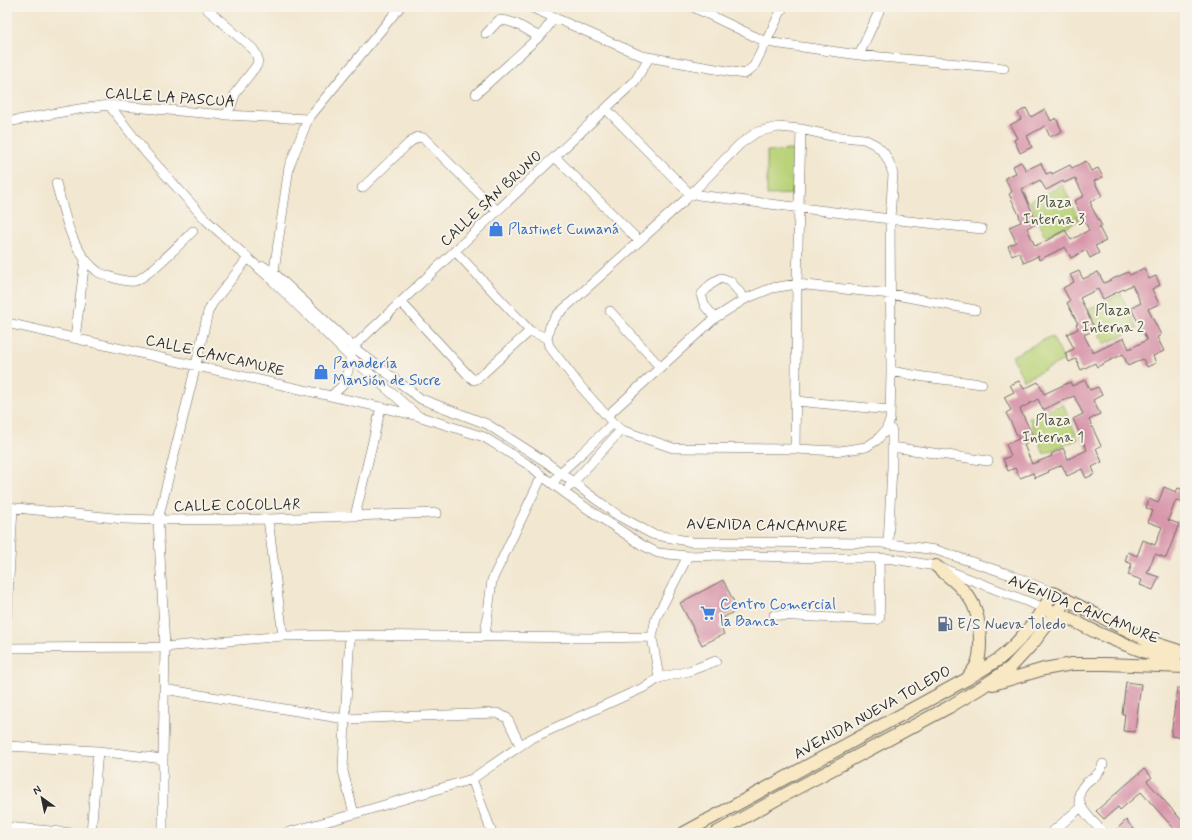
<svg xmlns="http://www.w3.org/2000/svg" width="1192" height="840" font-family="Mynerve,sans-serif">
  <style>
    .green { fill: #b9d378; stroke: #727f52 }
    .building { fill: #d48ca4; fill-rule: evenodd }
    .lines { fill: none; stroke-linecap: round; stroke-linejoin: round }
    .minor-casing { stroke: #716d65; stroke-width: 10 }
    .secondary-casing { stroke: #716d65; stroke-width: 14 }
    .minor { stroke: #fff; stroke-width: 9 }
    .secondary { stroke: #f8e8c3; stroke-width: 12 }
    .labels { text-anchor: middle; stroke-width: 4; stroke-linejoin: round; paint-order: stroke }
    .street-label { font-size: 15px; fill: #2b2b2b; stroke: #f7f3e8 }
    .park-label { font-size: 15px; fill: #4e553e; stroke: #f7f3e8 }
    .shop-label { font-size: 15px; fill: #366cbe; stroke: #f7f3e8; text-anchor: start }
    .service-label { font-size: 15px; fill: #4e5e75; stroke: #f7f3e8; text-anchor: start }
  </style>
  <rect width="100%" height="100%" fill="#f7f3e8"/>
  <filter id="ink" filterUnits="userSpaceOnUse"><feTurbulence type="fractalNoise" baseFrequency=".025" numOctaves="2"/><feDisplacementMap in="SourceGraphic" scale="8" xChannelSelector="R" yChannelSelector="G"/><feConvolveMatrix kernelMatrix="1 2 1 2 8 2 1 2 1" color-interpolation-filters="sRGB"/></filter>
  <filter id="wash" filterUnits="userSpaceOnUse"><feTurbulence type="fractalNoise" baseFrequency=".012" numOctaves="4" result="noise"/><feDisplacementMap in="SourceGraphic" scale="16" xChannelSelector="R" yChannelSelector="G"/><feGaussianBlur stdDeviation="0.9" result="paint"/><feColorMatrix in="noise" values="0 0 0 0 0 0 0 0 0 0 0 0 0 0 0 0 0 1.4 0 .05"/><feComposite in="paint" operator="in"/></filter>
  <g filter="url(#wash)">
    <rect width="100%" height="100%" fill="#f2e7d0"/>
    <path class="green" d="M793,150L794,194L767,195V151Z
      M1063,185L1079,220L1046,236L1029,201Z
      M1121,294L1137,329L1104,344L1088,309Z
      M1052,336L1064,360L1024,380L1012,356Z
      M1063,404L1078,439L1044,454L1029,418Z"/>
    <g id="blocks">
      <path class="building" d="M1026,108L1031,117L1045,109L1051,121L1056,118L1062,131L1050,137L1045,126L1027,136L1032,147L1020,153L1014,140L1017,138L1010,125L1021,119L1018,113Z
        M1086,161L1091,171L1098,168L1103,177L1094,181L1102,196L1090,202L1092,206H1091L1102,226L1099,227L1106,241L1095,246L1099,253L1090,258L1086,250L1071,258L1065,247L1039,260L1038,256L1024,263L1019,252L1012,255L1008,246L1016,242L1009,227L1021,222L1019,217H1020L1009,194L1012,192L1005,178L1016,173L1013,166L1021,162L1026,170L1041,163L1046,174L1051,172L1052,174L1070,165L1072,168ZM1075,178L1084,196L1074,201L1089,230L1071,240L1065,230L1054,236V237L1035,246L1027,228L1037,223L1022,189L1040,180L1046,190L1063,181L1064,183Z
        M1144,268L1149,279L1156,276L1160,285L1152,289L1159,304L1148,309L1161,335L1157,337L1164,351L1153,356L1156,363L1147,367L1143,359L1128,366L1123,354L1097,367L1095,363L1081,370L1076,359L1069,362L1065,353L1074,349L1067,334L1078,329L1076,324H1078L1067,303L1070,301L1063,288L1074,282L1070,275L1079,271L1083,279L1098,272L1104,283L1128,272L1130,275ZM1132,285L1141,303L1131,308L1147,340L1129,349L1124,338L1093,353L1084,335L1095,330L1080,298L1098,289L1103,299Z
        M1085,380L1090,390L1098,387L1102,395L1093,400L1100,414L1089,420L1101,446L1096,448L1102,462L1092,467L1095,474L1086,478L1082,469L1067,476L1062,465L1048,471L1049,472L1035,478L1033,473L1020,478L1015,468L1008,471L1003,459L1011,456L1006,444L1019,439L1006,413L1011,410L1004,397L1014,392L1010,385L1019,381L1024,389L1038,382L1044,394L1070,382L1072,386ZM1074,396L1083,414L1073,419L1087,450L1068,459L1063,448L1051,454L1052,456L1032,464L1024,445L1035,440L1020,409L1038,399L1043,410L1063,400V401Z
        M1164,487L1176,492L1178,488L1185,490V504L1176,500L1168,520L1179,524L1166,558L1155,554L1147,573L1159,577L1153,590L1140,585L1142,580L1128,575L1132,564L1125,561L1128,552L1137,556L1143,540L1155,545L1162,527L1148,522L1153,511L1146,508L1149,499L1158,503Z
        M723,580L738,610L724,617L727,622L720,626L724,634L702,645L680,603Z
        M1126,682L1141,684L1135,732L1123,731L1125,714H1122Z
        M1177,688L1185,689V727H1184L1183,738L1171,736Z
        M1144,769L1152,777L1147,781L1185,824V833H1178L1141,792L1120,810L1118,807L1104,819L1096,811Z
        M1126,820L1137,833H1122L1118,828Z"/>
    </g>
  </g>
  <g filter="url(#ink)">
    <use href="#blocks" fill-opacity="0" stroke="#716d65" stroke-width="1"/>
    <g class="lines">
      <g class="minor-casing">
        <path id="minor" d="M207,7L208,10L253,49C257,55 259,58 257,65L236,92L231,106L226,115
          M530,7L642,56L744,74L747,72L754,66L783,7
          M693,7L766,42L859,55L1004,68
          M486,34L499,20C514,20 526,30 538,36
          M859,55L881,7
          M476,94L543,33L554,18
          M109,105L146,153L206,220L272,280L346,353L418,416L484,437L532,467L542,476L573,499L642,545L658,553L688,556L724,555L818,558H879L894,559L936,566L1044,608
          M606,109L690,194L890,219L982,229
          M7,122L79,109L109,105L226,115L308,119
          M778,127L801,129L832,136L864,139L876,145L884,153L889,162L893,174L890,219L891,371L890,420L886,430L877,440L866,447L840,451L795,449L673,448L621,430L613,423L581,387L549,346L547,338L550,326L557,315L685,200L740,144L757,132Z
          M555,157L639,241
          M56,183C65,214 70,250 97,271C100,274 106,275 111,277C117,279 128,282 135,281C147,278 182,242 193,231
          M362,188L409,143L417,137L424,138L497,211
          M455,251L530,331L547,338
          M263,266L274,273L353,347L421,399L487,424L546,462L594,498L619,516L652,534L692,542L882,543L936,550L1011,575L1053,593
          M273,278L289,167L308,119L400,7
          M401,302L469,376L474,380L478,378L530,331
          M610,311L661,368
          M715,318L705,306L701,295L710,285L721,278L730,281L745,299
          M7,323L415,415
          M75,338L85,260
          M891,371L924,377L982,384
          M331,396L342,386L346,379L353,347L635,81L649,58
          M796,401L890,410
          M607,416L715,318L745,299L772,288L797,284L891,294L975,310
          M888,426L890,428L892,431V468L888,544
          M892,447L988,461
          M795,449L797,284L801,129
          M553,483L561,472L580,455L613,423
          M569,487L621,430
          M7,507L124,519L158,520L268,519L437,513
          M355,516L381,407
          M268,519L283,636
          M7,614L13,508
          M774,615L877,620L880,617L879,558
          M350,635L345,719L343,771L354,814
          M485,636L492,580L542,476
          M7,648L165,647L283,636L350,635L590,638L652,637
          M659,678L689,671L716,661
          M164,689L345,719L497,713L507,718L520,745
          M7,746L98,751L163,759
          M1103,764C1102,766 1101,770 1099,772C1096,777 1089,779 1085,784C1068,802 1092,820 1104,833
          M472,779L492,833
          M7,827L72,833
          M91,833L98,751
          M163,833V759L165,647L158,520L196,365L208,312L212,304L248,258
          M286,833L354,814L472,779L530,739L647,686L659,678L652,637L656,618L688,556
          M1051,833L1081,807"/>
      </g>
      <g class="secondary-casing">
        <path id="secondary" d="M936,566C949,577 965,589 973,604C980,618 983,652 976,666C974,669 971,673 969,676
          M1049,610C1067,616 1083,626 1100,634C1125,645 1150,654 1176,662
          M993,684L1044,669L1072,664H1106L1185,667
          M684,833L967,679C977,672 989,666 999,659C1021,641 1039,617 1053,593L1151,642L1185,653
          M716,833L786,794L949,707L982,687L1010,668L1033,643L1066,600"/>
      </g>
      <use href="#minor" class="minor"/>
      <use href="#secondary" class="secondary"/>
    </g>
  </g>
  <defs>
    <g id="shop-bare" transform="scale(1.2)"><path d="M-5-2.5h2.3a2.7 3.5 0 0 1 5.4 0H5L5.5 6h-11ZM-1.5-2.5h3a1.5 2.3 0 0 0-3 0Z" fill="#3f7fe0" stroke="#f7f3e8" stroke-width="2.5" paint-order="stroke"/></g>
    <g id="supermarket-bare" transform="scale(1.2)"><path d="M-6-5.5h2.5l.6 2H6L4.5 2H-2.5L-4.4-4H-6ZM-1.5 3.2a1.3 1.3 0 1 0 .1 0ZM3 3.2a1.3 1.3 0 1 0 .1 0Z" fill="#3f7fe0" stroke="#f7f3e8" stroke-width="2.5" paint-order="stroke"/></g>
    <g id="fuel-bare" transform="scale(1.2)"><path d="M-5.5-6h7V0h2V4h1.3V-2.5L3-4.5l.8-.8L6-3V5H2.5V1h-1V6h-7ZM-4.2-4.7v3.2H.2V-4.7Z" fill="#5c6f8a" stroke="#f7f3e8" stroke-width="2.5" paint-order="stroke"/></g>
  </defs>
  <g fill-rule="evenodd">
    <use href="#shop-bare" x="496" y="229"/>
    <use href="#shop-bare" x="321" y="372"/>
    <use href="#supermarket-bare" x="708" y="613"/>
    <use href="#fuel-bare" x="945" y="624"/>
  </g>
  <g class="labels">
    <g class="street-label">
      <text transform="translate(170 97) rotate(4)" y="5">CALLE LA PASCUA</text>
      <text transform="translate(491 198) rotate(-43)" y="5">CALLE SAN BRUNO</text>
      <text transform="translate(215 355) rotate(13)" y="5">CALLE CANCAMURE</text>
      <text transform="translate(237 505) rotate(-1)" y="5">CALLE COCOLLAR</text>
      <text transform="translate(767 525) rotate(1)" y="5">AVENIDA CANCAMURE</text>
      <text transform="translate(1084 609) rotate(22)" y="5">AVENIDA CANCAMURE</text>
      <text transform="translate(872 712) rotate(-29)" y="5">AVENIDA NUEVA TOLEDO</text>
    </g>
    <g class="park-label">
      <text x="1054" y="207">Plaza<tspan x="1054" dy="17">Interna 3</tspan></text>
      <text x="1113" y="315">Plaza<tspan x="1113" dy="17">Interna 2</tspan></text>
      <text x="1053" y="425">Plaza<tspan x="1053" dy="17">Interna 1</tspan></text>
    </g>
    <g class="shop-label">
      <text x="508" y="234">Plastinet Cumaná</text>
      <text x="333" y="368">Panadería<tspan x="333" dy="17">Mansión de Sucre</tspan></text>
      <text x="720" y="609">Centro Comercial<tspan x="720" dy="17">la Banca</tspan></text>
    </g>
    <g class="service-label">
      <text x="957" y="629">E/S Nueva Toledo</text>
    </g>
  </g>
  <rect width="1192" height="840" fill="none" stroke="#f7f3e8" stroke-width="24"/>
  <g transform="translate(42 798) rotate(327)" stroke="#f7f3e8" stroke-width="3" paint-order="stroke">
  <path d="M0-3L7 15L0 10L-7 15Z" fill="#2b2b2b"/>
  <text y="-6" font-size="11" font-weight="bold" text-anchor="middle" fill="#2b2b2b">N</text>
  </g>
</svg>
